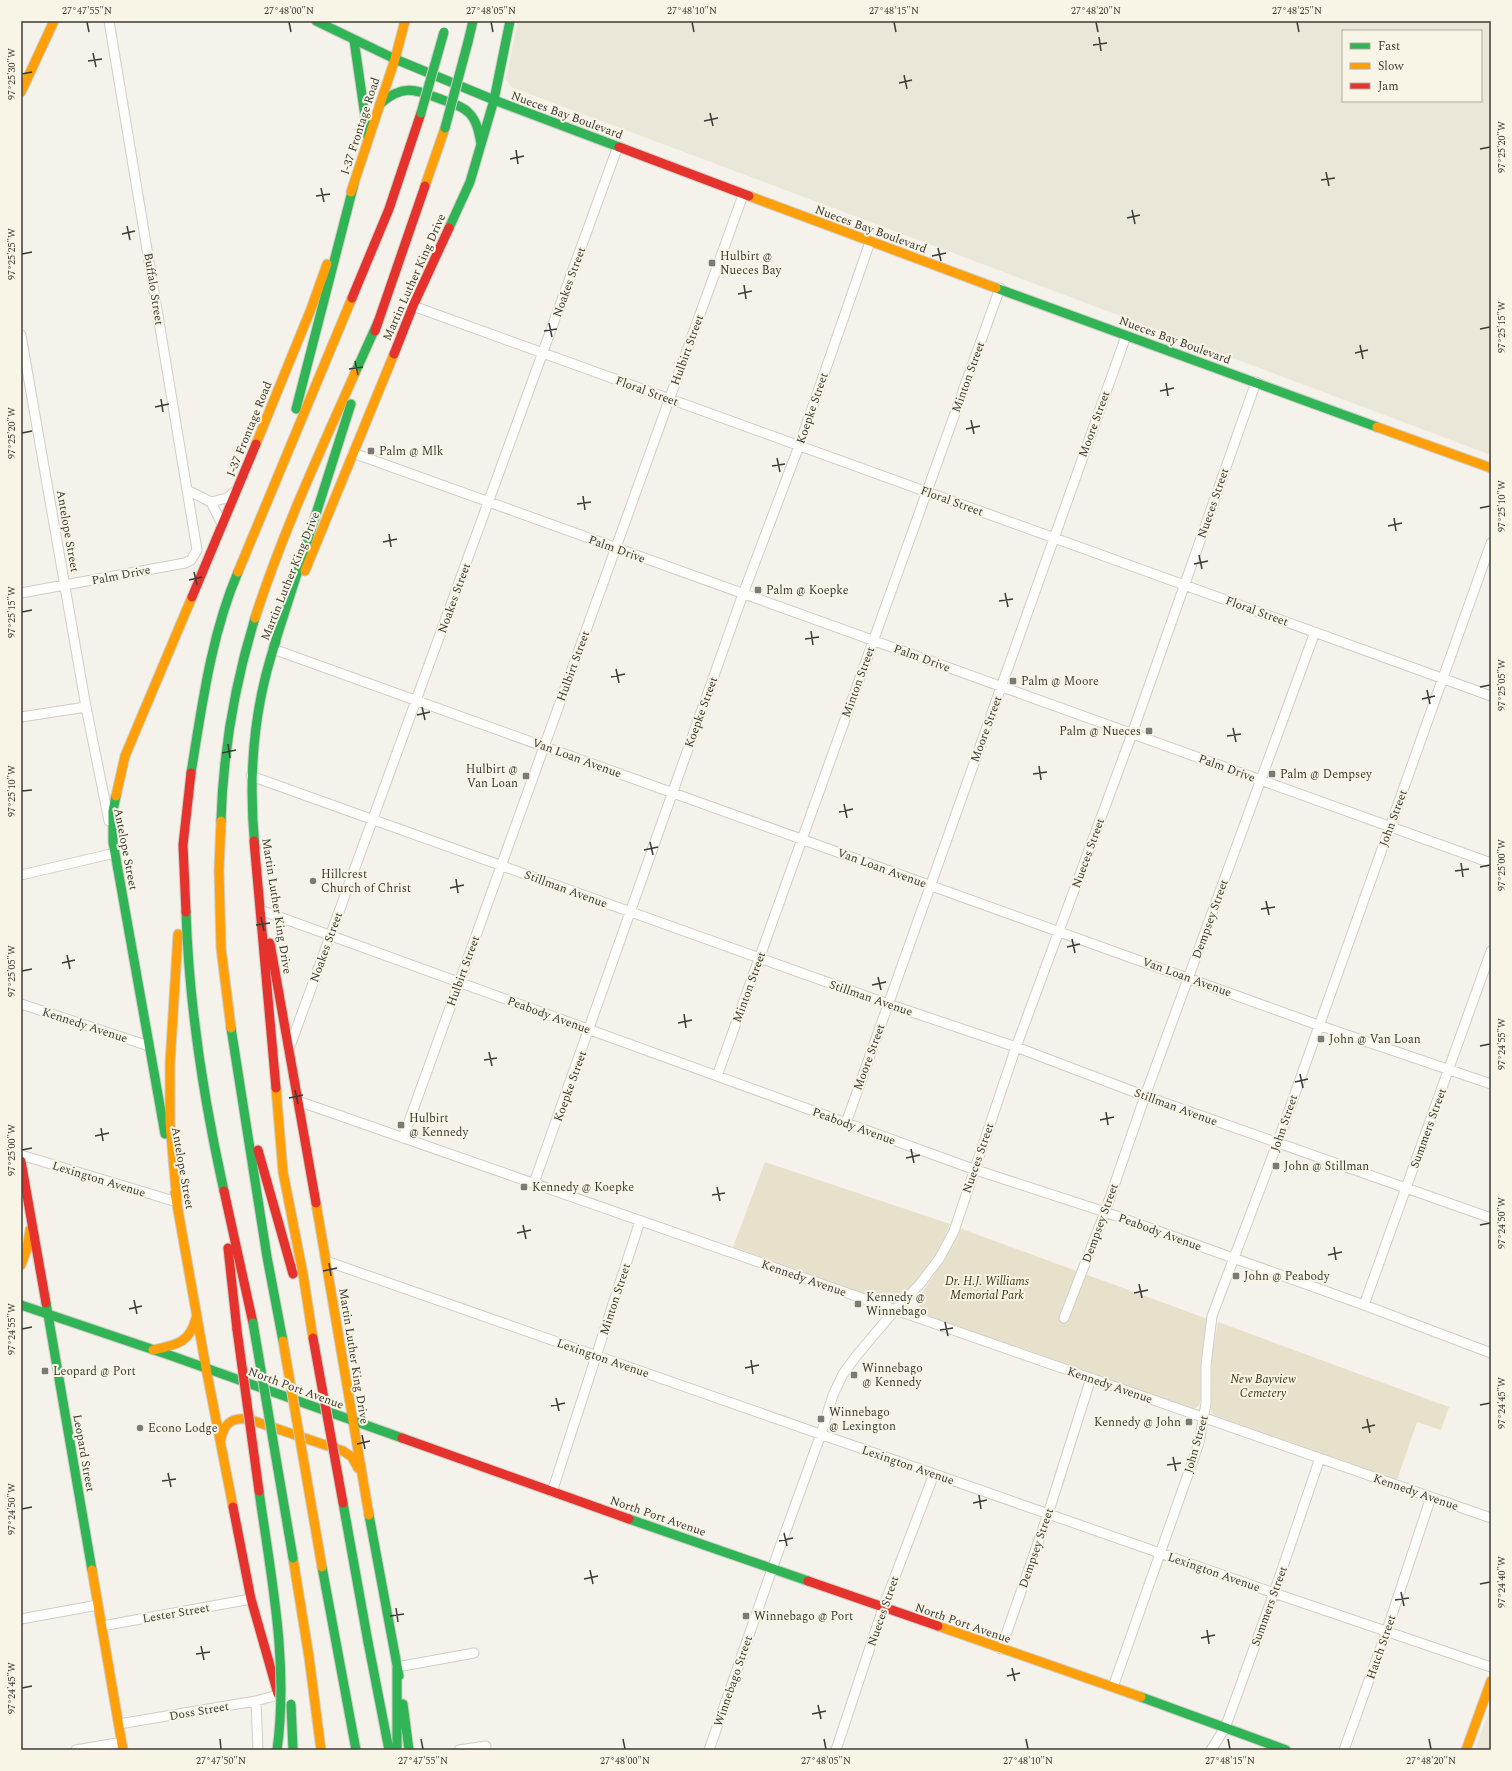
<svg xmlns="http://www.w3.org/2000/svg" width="1512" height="1771" font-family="Spectral,serif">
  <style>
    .built { fill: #ebe7d8; fill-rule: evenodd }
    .green { fill: #e7e1cc }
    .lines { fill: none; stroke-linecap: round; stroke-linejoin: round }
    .street-casing { stroke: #cfcec7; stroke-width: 11 }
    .fast-casing { stroke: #cfcec7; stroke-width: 11 }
    .slow-casing { stroke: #cfcec7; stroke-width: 11 }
    .jam-casing { stroke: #cfcec7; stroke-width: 11 }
    .street { stroke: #fdfdfc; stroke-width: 9 }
    .fast { stroke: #30b455; stroke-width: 9 }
    .slow { stroke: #ff9f0a; stroke-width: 9 }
    .jam { stroke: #e5322d; stroke-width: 9 }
    .fast-bridge-casing { stroke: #cfcec7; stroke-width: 11; stroke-linecap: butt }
    .slow-bridge-casing { stroke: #cfcec7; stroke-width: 11; stroke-linecap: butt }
    .jam-bridge-casing { stroke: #cfcec7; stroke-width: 11; stroke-linecap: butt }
    .fast-bridge { stroke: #30b455; stroke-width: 9 }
    .slow-bridge { stroke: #ff9f0a; stroke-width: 9 }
    .jam-bridge { stroke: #e5322d; stroke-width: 9 }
    .ticks { fill: none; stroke: #3c3a35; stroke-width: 1.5 }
    .poi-dot { fill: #7c7a74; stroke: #f8f4e6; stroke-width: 1.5 }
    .labels { text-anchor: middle; stroke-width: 4; stroke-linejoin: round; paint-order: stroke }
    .street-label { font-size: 12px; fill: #3c3a35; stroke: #f8f4e6 }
    .poi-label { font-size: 12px; fill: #3c3a35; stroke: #f8f4e6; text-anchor: start }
    .park-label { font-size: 12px; font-style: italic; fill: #3f340e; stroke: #f8f4e6 }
    .neatline { fill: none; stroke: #3c3a35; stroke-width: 1.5 }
    .ticks-label { font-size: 10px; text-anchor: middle; fill: #3c3a35 }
  </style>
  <rect width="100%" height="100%" fill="#f4f2ea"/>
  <path class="built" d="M518,21H1491V455L511,87L506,79ZM1343,31H1481V101H1343Z
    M1491,1705V1750H1475Z"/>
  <path class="green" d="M765,1162L950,1224C938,1255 920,1278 897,1303H892L733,1247Z
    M959,1228L1208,1319L1203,1343L1201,1399L1199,1406L1194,1409L924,1314L919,1307V1297L946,1257Z
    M1218,1322L1449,1407L1441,1430L1417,1422L1397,1480L1214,1415L1211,1412L1212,1356Z"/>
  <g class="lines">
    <g class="street-casing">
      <path id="street" d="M413,306L1491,696
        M21,335L86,707L109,821
        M353,453L1491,863
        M187,490L211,502L222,524
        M211,502L227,498L237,490
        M21,593L185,563L191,560L197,550L109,21
        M273,649L1318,1025L1491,1084
        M21,717L86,707
        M251,776L888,1004L1016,1047L1145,1096L1491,1218
        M21,875L115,853
        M263,911L973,1169L1105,1212L1364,1305L1491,1353
        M21,1004L149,1046
        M289,1049L618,146
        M717,1076L1000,288
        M298,1101L1491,1518
        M846,1123L1126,336
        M403,1138L743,195
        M21,1155L177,1202
        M534,1183L743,594L799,446L870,242
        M326,1261L1274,1593L1491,1667
        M1364,1305L1491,951
        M1064,1318L1105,1212L1145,1096L1315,632
        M552,1492L640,1221
        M21,1619L98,1605
        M102,1626L251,1599
        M1001,1649L1048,1514L1091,1378
        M397,1667L474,1653
        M1113,1687L1199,1443L1206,1403V1365L1212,1316L1277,1144L1491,543
        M256,1701L258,1750
        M119,1724L256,1701L278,1695
        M76,1750L122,1742
        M459,1750L486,1746
        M709,1750L772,1569L821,1434L833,1395L843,1374L857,1355L895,1310L920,1284L939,1259L954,1231L1016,1047L1132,734L1256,382
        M836,1750L883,1608L934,1474
        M1211,1750L1225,1728L1274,1593L1320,1458
        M1344,1750L1387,1630L1431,1497"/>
    </g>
    <g class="fast-casing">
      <path id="fast" d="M316,21L395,59L494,100L619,147
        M354,40L368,137
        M468,42L473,21
        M380,104C404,83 416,90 443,100C452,103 462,106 468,112C477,120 479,133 481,144
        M449,228L470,182L494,100L510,21
        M996,288L1377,427
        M355,373L378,322
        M296,409L354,184
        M273,649L351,404
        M191,773C202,706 211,635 238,572
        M116,796L113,811V842L165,1134
        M221,821C223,753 235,683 255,618
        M255,848C248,778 253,708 276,641
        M186,912C189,1005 204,1101 224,1191
        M231,1028L267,1257L283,1341
        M46,1303L92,1570
        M21,1305L172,1356L402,1438
        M369,1515L399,1676
        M629,1519L808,1581
        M322,1567L356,1750
        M368,1642L389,1750
        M397,1667V1750
        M1141,1697L1286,1750
        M403,1704L409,1750"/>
    </g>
    <g class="slow-casing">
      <path id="slow" d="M21,92L54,21
        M425,186L445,128
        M351,192L395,59L405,21
        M749,196L996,288
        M1377,427L1491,468
        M256,444L311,309L327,264
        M305,571L394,354
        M238,572L352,298
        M255,618C282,534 319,454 355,373
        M116,796L125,756L192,597
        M221,821L219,870L221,948L231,1028
        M276,1088L283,1172L303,1274L313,1338
        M175,1193L206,1368L233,1507
        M177,1202L170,1124V1064L178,934
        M316,1203L369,1515
        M21,1265L27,1249L30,1230
        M153,1350C176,1345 190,1343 196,1318
        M221,1439C224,1423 232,1417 248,1419L343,1451L352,1457L358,1468
        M293,1558L309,1657L321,1750
        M92,1570L123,1750
        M938,1626L1141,1697
        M1466,1750L1491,1681"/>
    </g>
    <g class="jam-casing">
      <path id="jam" d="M619,147L749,196
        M352,298L389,209L421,113
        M375,331L425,186
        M394,354L413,306L449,228
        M192,597L256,444
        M254,841L276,1088
        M186,912L183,845L191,773
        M270,943L316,1203
        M258,1150L293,1274
        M21,1161L46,1303
        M224,1191L253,1323
        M228,1248L237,1330
        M402,1438L629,1519
        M233,1507L251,1599L278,1694
        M808,1581L938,1626"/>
    </g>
    <use href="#street" class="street"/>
    <use href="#fast" class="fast"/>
    <use href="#slow" class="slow"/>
    <use href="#jam" class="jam"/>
    <g class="fast-bridge-casing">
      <path id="fast-bridge" d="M421,113L444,32
        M445,128L468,42
        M253,1323L293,1558
        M259,1491C271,1577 289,1663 277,1750
        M343,1503L368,1642
        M291,1704L293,1750"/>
    </g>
    <g class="slow-bridge-casing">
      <path id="slow-bridge" d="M283,1341L322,1567"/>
    </g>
    <g class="jam-bridge-casing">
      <path id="jam-bridge" d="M237,1330L259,1491
        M313,1338L343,1503"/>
    </g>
    <use href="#fast-bridge" class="fast-bridge"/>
    <use href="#slow-bridge" class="slow-bridge"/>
    <use href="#jam-bridge" class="jam-bridge"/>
  </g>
  <path class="ticks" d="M87,22L89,32M289,22L291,32M491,22L493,32M692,22L694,32M894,22L896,32M1096,22L1098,32M1297,22L1299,32M1099,37L1101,51M1093,45L1107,43M93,53L96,67M88,61L102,59M22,74L32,72M904,75L907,89M899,83L912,80M710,113L713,126M704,121L718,118M1480,149L1490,147M516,150L518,164M510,159L524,156M1326,172L1329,186M1321,180L1335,178M321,188L324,202M316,196L330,194M1132,210L1135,224M1127,218L1140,215M127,226L130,240M122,234L135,231M938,248L941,261M22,254L32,252M932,256L946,253M744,285L746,299M738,294L752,291M549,323L552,337M1480,329L1490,327M544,331L557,329M1360,345L1363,359M1355,353L1368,350M355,361L358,375M349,369L363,367M1166,383L1168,396M1160,391L1174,388M161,399L163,412M155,407L169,404M971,420L974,434M966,429L980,426M22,433L32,431M777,458L780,472M772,466L785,464M583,496L585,510M577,504L591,502M1480,508L1490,506M1394,518L1396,531M1388,526L1402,523M389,534L391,547M383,542L397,539M1199,555L1202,569M1194,564L1208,561M194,572L197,585M189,580L202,577M1005,593L1008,607M999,601L1013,599M22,612L32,610M811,631L813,645M805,639L819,637M616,669L619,683M611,677L625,674M1480,687L1490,685M1427,690L1430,704M1422,699L1435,696M422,707L425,720M417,715L430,712M1233,728L1236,742M1227,736L1241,734M228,744L230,758M222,753L236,750M1039,766L1041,780M1033,774L1047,772M22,791L32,790M844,804L847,818M839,812L853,809M650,842L653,855M644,850L658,847M1461,863L1463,877M1480,867L1490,865M1455,871L1469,869M456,879L458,893M450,888L464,885M1266,901L1269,915M1261,909L1275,907M261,917L264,931M256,925L270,923M1072,939L1075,953M1067,947L1080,944M67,955L70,969M62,963L75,960M22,971L32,969M878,977L881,990M872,985L886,982M684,1014L686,1028M678,1023L692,1020M1480,1046L1490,1044M489,1052L492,1066M484,1060L497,1058M1300,1074L1303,1088M1295,1082L1308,1079M295,1090L298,1104M289,1098L303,1095M1106,1112L1108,1125M1100,1120L1114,1117M101,1128L103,1141M95,1136L109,1133M911,1149L914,1163M22,1150L32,1148M906,1158L920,1155M717,1187L720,1201M712,1195L725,1193M523,1225L526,1239M1480,1225L1490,1223M517,1233L531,1230M1334,1247L1336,1260M1328,1255L1342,1252M329,1263L331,1276M323,1271L337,1268M1139,1284L1142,1298M1134,1293L1148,1290M134,1300L137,1314M129,1309L142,1306M945,1322L948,1336M22,1329L32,1327M940,1330L953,1328M751,1360L753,1374M745,1368L759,1365M556,1398L559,1411M1480,1405L1490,1403M551,1406L565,1403M1367,1419L1370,1433M1362,1428L1375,1425M362,1435L365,1449M357,1444L370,1441M1173,1457L1176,1471M1167,1465L1181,1463M168,1473L171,1487M162,1481L176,1479M979,1495L981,1509M973,1503L987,1500M22,1509L32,1507M784,1533L787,1546M779,1541L793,1538M590,1570L593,1584M584,1579L598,1576M1480,1584L1490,1582M1401,1592L1404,1606M1395,1600L1409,1598M396,1608L398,1622M390,1616L404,1614M1207,1630L1209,1644M1201,1638L1215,1635M201,1646L204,1660M196,1654L210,1652M1012,1668L1015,1681M1007,1676L1020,1673M22,1688L32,1686M818,1705L821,1719M812,1714L826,1711M220,1739L221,1749M421,1739L423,1749M623,1739L625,1749M824,1739L826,1749M1026,1739L1028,1749M1228,1739L1230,1749M1429,1739L1431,1749"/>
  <g class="poi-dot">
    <rect x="708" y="259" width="8" height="8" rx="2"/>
    <rect x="367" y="447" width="8" height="8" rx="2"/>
    <rect x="754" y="586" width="8" height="8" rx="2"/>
    <rect x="1009" y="677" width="8" height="8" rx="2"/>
    <rect x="1145" y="727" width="8" height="8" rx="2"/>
    <rect x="1268" y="770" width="8" height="8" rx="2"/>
    <rect x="522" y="772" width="8" height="8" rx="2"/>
    <circle cx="313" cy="881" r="4"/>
    <rect x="1317" y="1035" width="8" height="8" rx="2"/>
    <rect x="397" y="1121" width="8" height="8" rx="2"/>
    <rect x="1272" y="1162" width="8" height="8" rx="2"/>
    <rect x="520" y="1183" width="8" height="8" rx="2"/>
    <rect x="1232" y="1272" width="8" height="8" rx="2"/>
    <rect x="854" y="1300" width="8" height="8" rx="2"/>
    <rect x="41" y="1367" width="8" height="8" rx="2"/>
    <rect x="850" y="1371" width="8" height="8" rx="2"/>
    <rect x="817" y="1415" width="8" height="8" rx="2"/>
    <rect x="1185" y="1418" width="8" height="8" rx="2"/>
    <circle cx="140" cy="1428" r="4"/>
    <rect x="742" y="1612" width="8" height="8" rx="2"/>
  </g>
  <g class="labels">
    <g class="street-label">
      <text transform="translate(567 115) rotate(20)" y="4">Nueces Bay Boulevard</text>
      <text transform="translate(360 126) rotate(-72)" y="4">I-37 Frontage Road</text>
      <text transform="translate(871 229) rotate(20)" y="4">Nueces Bay Boulevard</text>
      <text transform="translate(414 277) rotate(-66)" y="4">Martin Luther King Drive</text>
      <text transform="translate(569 282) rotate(-70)" y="4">Noakes Street</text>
      <text transform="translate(154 289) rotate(81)" y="4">Buffalo Street</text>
      <text transform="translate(1175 340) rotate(20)" y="4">Nueces Bay Boulevard</text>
      <text transform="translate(687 350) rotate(-70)" y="4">Hulbirt Street</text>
      <text transform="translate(968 377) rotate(-70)" y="4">Minton Street</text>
      <text transform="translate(647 391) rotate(20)" y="4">Floral Street</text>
      <text transform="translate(812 408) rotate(-71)" y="4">Koepke Street</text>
      <text transform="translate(1094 424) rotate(-70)" y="4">Moore Street</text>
      <text transform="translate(249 429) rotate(-68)" y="4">I-37 Frontage Road</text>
      <text transform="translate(952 501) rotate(20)" y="4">Floral Street</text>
      <text transform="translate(1213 503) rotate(-71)" y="4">Nueces Street</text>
      <text transform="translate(68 531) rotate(80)" y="4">Antelope Street</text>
      <text transform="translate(617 549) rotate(20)" y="4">Palm Drive</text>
      <text transform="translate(121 575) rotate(-11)" y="4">Palm Drive</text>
      <text transform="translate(290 576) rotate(-68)" y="4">Martin Luther King Drive</text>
      <text transform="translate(454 598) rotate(-70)" y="4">Noakes Street</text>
      <text transform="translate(1257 611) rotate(20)" y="4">Floral Street</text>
      <text transform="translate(922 658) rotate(20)" y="4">Palm Drive</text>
      <text transform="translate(573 666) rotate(-70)" y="4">Hulbirt Street</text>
      <text transform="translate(858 682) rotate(-70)" y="4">Minton Street</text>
      <text transform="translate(701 712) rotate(-70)" y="4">Koepke Street</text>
      <text transform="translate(986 729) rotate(-70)" y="4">Moore Street</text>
      <text transform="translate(577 758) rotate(20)" y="4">Van Loan Avenue</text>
      <text transform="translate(1227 768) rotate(20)" y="4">Palm Drive</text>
      <text transform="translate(1393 818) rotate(-70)" y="4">John Street</text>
      <text transform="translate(126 849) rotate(79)" y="4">Antelope Street</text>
      <text transform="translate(1088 853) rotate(-70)" y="4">Nueces Street</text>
      <text transform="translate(882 868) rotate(20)" y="4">Van Loan Avenue</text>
      <text transform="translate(566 889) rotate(20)" y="4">Stillman Avenue</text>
      <text transform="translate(277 906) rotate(81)" y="4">Martin Luther King Drive</text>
      <text transform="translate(1210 919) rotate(-70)" y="4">Dempsey Street</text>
      <text transform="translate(326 947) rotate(-70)" y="4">Noakes Street</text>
      <text transform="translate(463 971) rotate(-70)" y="4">Hulbirt Street</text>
      <text transform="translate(1187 977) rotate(20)" y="4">Van Loan Avenue</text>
      <text transform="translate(749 987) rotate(-70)" y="4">Minton Street</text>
      <text transform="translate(871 998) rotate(19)" y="4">Stillman Avenue</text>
      <text transform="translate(549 1015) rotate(20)" y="4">Peabody Avenue</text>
      <text transform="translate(85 1025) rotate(18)" y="4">Kennedy Avenue</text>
      <text transform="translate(869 1057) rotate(-70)" y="4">Moore Street</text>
      <text transform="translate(570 1086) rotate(-70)" y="4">Koepke Street</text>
      <text transform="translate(1176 1107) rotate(20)" y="4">Stillman Avenue</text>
      <text transform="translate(1284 1123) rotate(-71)" y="4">John Street</text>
      <text transform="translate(854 1126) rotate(20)" y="4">Peabody Avenue</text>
      <text transform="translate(1428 1128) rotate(-70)" y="4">Summers Street</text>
      <text transform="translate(978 1158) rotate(-71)" y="4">Nueces Street</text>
      <text transform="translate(183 1168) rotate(80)" y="4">Antelope Street</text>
      <text transform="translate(99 1179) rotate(17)" y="4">Lexington Avenue</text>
      <text transform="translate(1100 1223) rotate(-70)" y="4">Dempsey Street</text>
      <text transform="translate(1160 1232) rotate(20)" y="4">Peabody Avenue</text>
      <text transform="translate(804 1278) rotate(19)" y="4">Kennedy Avenue</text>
      <text transform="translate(615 1299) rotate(-72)" y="4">Minton Street</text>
      <text transform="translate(354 1356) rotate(81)" y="4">Martin Luther King Drive</text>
      <text transform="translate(603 1358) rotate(19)" y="4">Lexington Avenue</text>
      <text transform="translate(1110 1385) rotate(19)" y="4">Kennedy Avenue</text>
      <text transform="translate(296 1388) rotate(20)" y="4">North Port Avenue</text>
      <text transform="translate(1196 1444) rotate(-74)" y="4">John Street</text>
      <text transform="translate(84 1453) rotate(80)" y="4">Leopard Street</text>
      <text transform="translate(908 1465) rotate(19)" y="4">Lexington Avenue</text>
      <text transform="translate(1416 1492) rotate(19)" y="4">Kennedy Avenue</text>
      <text transform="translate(658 1516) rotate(19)" y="4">North Port Avenue</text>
      <text transform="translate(1036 1548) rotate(-71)" y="4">Dempsey Street</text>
      <text transform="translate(1214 1572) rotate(19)" y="4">Lexington Avenue</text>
      <text transform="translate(1269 1606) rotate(-70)" y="4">Summers Street</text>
      <text transform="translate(883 1611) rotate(-71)" y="4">Nueces Street</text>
      <text transform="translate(176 1613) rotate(-10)" y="4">Lester Street</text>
      <text transform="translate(963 1623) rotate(19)" y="4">North Port Avenue</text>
      <text transform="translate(1381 1647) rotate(-71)" y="4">Hatch Street</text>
      <text transform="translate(733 1681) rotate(-71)" y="4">Winnebago Street</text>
      <text transform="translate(199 1711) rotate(-10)" y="4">Doss Street</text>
    </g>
    <g class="poi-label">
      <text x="720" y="260">Hulbirt @<tspan x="720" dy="14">Nueces Bay</tspan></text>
      <text x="379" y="455">Palm @ Mlk</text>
      <text x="766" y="594">Palm @ Koepke</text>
      <text x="1021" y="685">Palm @ Moore</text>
      <text x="1141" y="735" text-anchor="end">Palm @ Nueces</text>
      <text x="518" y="773" text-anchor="end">Hulbirt @<tspan x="518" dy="14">Van Loan</tspan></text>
      <text x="1280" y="778">Palm @ Dempsey</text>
      <text x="321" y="878">Hillcrest<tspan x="321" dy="14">Church of Christ</tspan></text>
      <text x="1329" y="1043">John @ Van Loan</text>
      <text x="409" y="1122">Hulbirt<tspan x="409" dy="14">@ Kennedy</tspan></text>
      <text x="1284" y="1170">John @ Stillman</text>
      <text x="532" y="1191">Kennedy @ Koepke</text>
      <text x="1244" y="1280">John @ Peabody</text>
      <text x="866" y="1301">Kennedy @<tspan x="866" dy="14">Winnebago</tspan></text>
      <text x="862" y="1372">Winnebago<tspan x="862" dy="14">@ Kennedy</tspan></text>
      <text x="53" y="1375">Leopard @ Port</text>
      <text x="829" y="1416">Winnebago<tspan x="829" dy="14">@ Lexington</tspan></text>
      <text x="1181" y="1426" text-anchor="end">Kennedy @ John</text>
      <text x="148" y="1432">Econo Lodge</text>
      <text x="754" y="1620">Winnebago @ Port</text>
    </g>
    <g class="park-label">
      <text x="987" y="1285">Dr. H.J. Williams<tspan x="987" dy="14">Memorial Park</tspan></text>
      <text x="1263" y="1383">New Bayview<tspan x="1263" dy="14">Cemetery</tspan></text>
    </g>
  </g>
  <rect width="1512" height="1771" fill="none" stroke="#f8f4e6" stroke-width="44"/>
  <rect x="1342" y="30" width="140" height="72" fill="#f8f4e6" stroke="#adaa9f"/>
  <rect x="1350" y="43" width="20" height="6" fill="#30b455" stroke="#adaa9f"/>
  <text x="1378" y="50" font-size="12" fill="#3c3a35">Fast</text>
  <rect x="1350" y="63" width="20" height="6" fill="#ff9f0a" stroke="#adaa9f"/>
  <text x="1378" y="70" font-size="12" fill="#3c3a35">Slow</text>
  <rect x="1350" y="83" width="20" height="6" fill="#e5322d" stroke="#adaa9f"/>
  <text x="1378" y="90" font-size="12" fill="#3c3a35">Jam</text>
  <rect x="22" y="22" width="1468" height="1727" class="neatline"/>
  <g class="ticks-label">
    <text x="87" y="14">27°47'55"N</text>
    <text x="289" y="14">27°48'00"N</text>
    <text x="491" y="14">27°48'05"N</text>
    <text x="692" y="14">27°48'10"N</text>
    <text x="894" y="14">27°48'15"N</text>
    <text x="1096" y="14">27°48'20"N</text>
    <text x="1297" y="14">27°48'25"N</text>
    <text transform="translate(11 74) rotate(-90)" y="4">97°25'30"W</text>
    <text transform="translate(1501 147) rotate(-90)" y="4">97°25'20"W</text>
    <text transform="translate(11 254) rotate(-90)" y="4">97°25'25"W</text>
    <text transform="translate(1501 327) rotate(-90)" y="4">97°25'15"W</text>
    <text transform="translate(11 433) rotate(-90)" y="4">97°25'20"W</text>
    <text transform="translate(1501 506) rotate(-90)" y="4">97°25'10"W</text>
    <text transform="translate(11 612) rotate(-90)" y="4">97°25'15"W</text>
    <text transform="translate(1501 685) rotate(-90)" y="4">97°25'05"W</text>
    <text transform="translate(11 791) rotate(-90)" y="4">97°25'10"W</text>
    <text transform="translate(1501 865) rotate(-90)" y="4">97°25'00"W</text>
    <text transform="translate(11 971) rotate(-90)" y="4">97°25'05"W</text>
    <text transform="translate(1501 1044) rotate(-90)" y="4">97°24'55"W</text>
    <text transform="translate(11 1150) rotate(-90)" y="4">97°25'00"W</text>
    <text transform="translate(1501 1223) rotate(-90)" y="4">97°24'50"W</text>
    <text transform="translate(11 1329) rotate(-90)" y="4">97°24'55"W</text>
    <text transform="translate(1501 1403) rotate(-90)" y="4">97°24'45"W</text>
    <text transform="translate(11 1509) rotate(-90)" y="4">97°24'50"W</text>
    <text transform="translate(1501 1582) rotate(-90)" y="4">97°24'40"W</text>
    <text transform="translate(11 1688) rotate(-90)" y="4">97°24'45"W</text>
    <text x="221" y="1764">27°47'50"N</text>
    <text x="423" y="1764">27°47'55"N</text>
    <text x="625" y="1764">27°48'00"N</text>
    <text x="826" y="1764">27°48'05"N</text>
    <text x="1028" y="1764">27°48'10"N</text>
    <text x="1230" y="1764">27°48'15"N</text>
    <text x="1431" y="1764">27°48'20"N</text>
  </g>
</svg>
